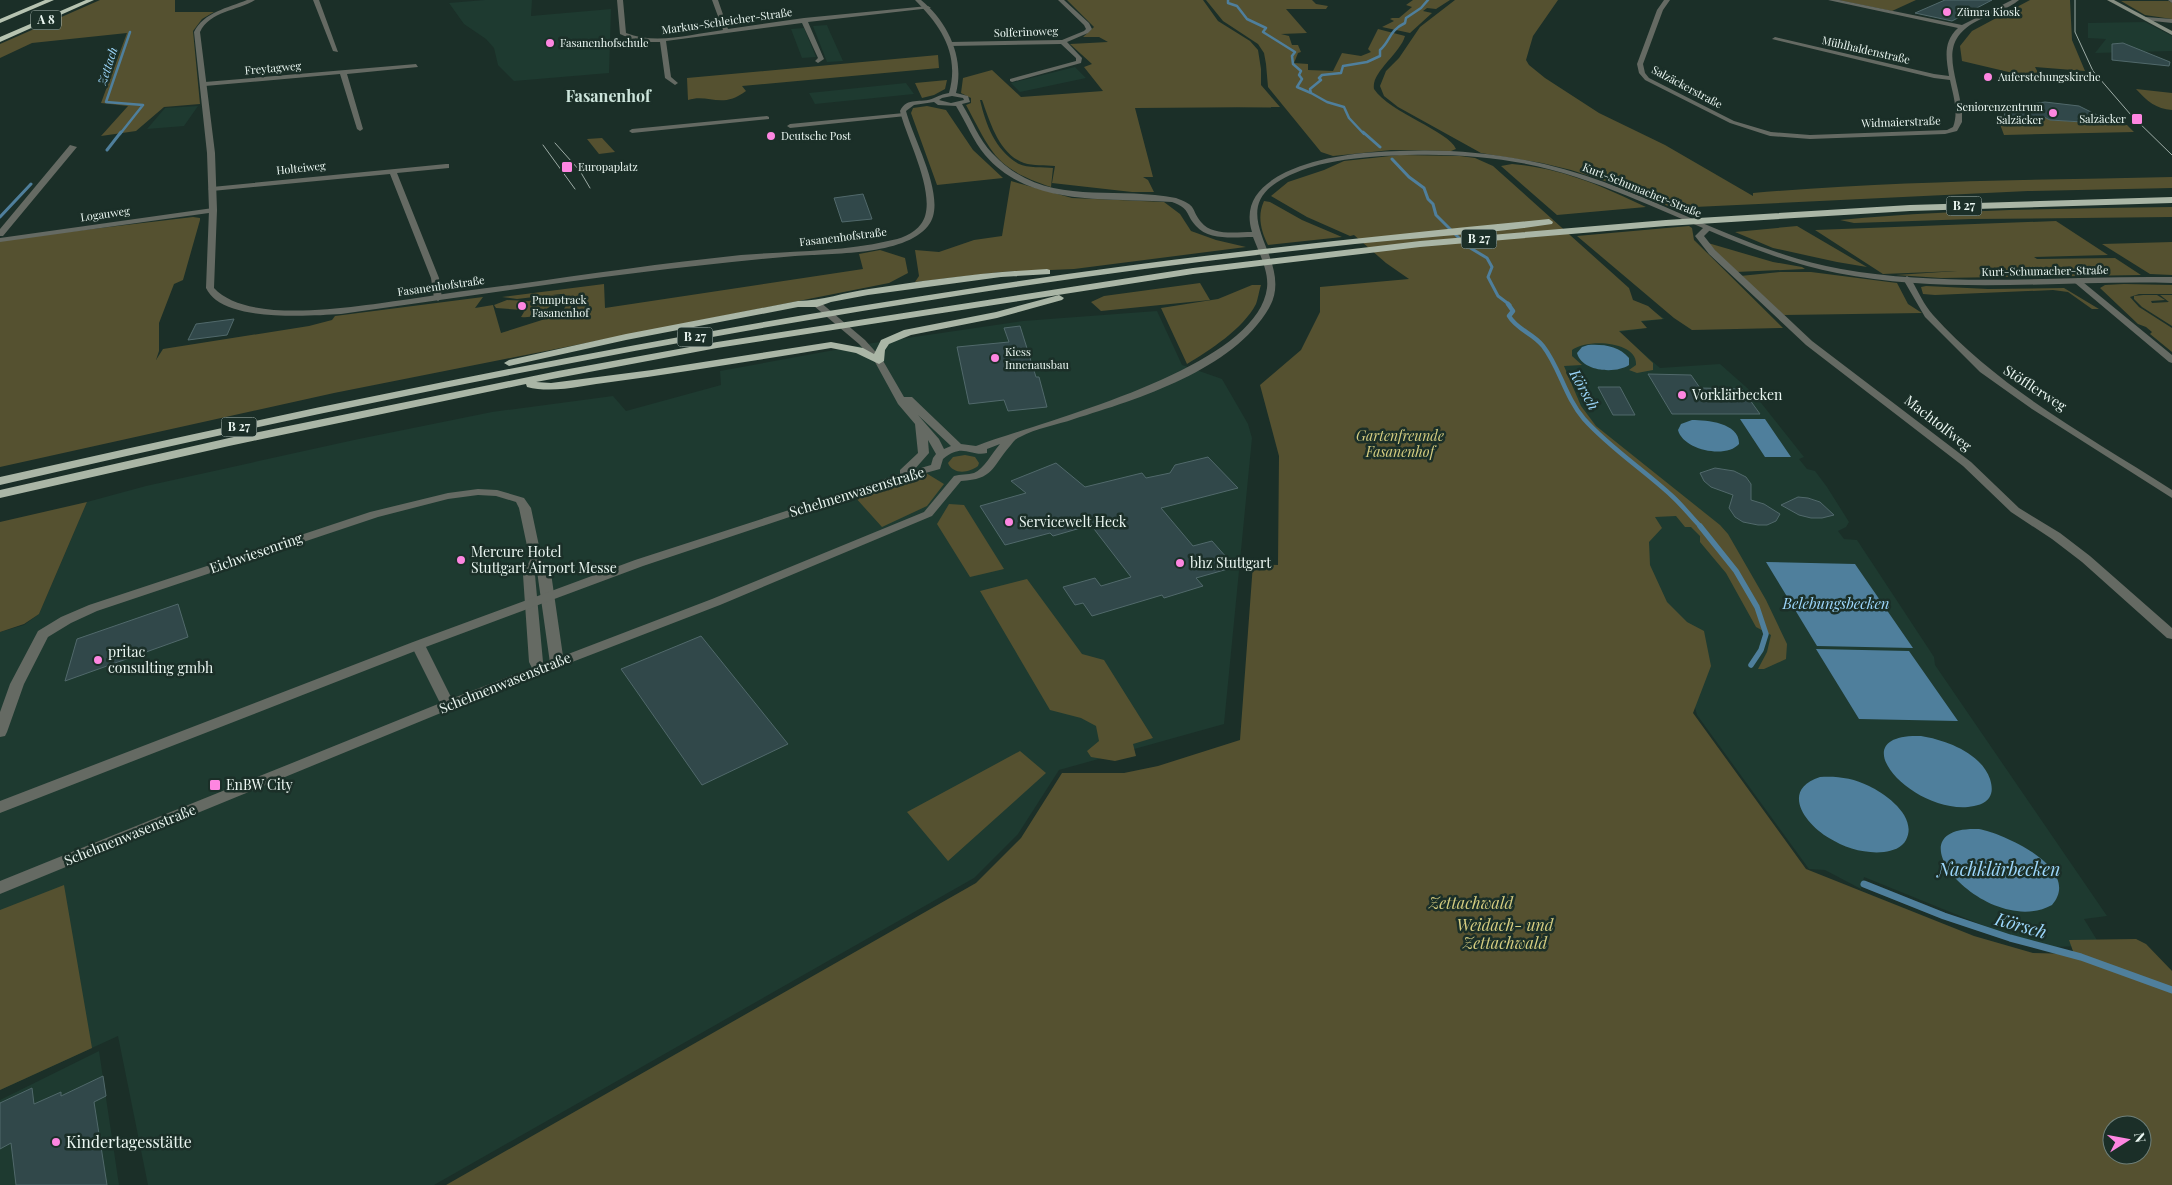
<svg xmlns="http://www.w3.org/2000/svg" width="2172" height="1185" font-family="'Playfair Display',serif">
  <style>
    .built { fill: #1e3a30 }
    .green { fill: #555130; fill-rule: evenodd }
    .water { fill: #4f7f9c }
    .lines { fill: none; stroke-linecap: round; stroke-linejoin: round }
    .stream-far4 { stroke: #4f7f9c; stroke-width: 2.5 }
    .stream-far3 { stroke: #4f7f9c; stroke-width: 3 }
    .stream-far2 { stroke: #4f7f9c; stroke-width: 4.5 }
    .stream-far1 { stroke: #4f7f9c; stroke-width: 5.5 }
    .stream { stroke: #4f7f9c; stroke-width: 7 }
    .building { fill: #31484a; stroke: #51696b }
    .pedestrian { fill: #656a63; fill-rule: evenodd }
    .minor { fill: #656a63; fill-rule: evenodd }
    .tertiary { fill: #656a63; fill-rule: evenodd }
    .secondary { fill: #868e82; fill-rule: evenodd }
    .trunk { fill: #aab6a6; fill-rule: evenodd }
    .motorway { fill: #b6c3b1; fill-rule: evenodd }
    .tram { stroke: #9daca6; stroke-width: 1 }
    .poi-dot { fill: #fe86e1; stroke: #1b2f28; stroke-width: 2 }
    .labels { text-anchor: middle; stroke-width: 5; stroke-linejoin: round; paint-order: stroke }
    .far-poi-label { font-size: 11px; fill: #ebf7f2; stroke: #1b2f28; text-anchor: start }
    .far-street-label { font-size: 11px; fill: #ebf7f2; stroke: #1b2f28 }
    .shield { fill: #1b2f28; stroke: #adbbb5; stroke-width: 1 }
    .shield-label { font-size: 12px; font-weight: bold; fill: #ebf7f2 }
    .far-water-label { font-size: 12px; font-style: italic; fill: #9cd6fb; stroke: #1b2f28 }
    .street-label { font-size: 14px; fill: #ebf7f2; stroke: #1b2f28 }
    .poi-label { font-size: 14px; fill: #ebf7f2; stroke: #1b2f28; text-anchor: start }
    .park-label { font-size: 14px; font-style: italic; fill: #d6ce81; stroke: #1b2f28 }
    .water-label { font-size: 15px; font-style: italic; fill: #9cd6fb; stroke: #1b2f28 }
    .far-district-label { font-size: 16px; font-weight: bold; fill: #cce4db; stroke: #1b2f28 }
    .near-park-label { font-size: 16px; font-style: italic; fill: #d6ce81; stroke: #1b2f28 }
    .near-poi-label { font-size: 16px; fill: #ebf7f2; stroke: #1b2f28; text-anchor: start }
    .near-water-label { font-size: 18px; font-style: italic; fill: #9cd6fb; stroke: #1b2f28 }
  </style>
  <rect width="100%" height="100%" fill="#1b2f28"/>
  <path class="built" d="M485,0H532L531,16L611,9L609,73L514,81L498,65L494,48L486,39L464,24L449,3Z
    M2145,22L2172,36V51L2095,53L2106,39L2088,38V23Z
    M827,25L829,30L843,61L827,62L813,26Z
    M804,28L816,57L802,58L791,29Z
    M1075,67L1086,78L1020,92L1011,83Z
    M906,83L914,94L815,104L809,93Z
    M198,106L184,126L147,129L165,108Z
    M1644,305L1665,319L1639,322L1642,329L1619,332L1660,368L1720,364L1754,394L1804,457L1799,459L1807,469L1815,471L1827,487L1849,522L1846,527L1838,531L1844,539L1857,540L1934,657L1935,665L2107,916L2084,919L2100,945L2055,947L1997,931L1864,877L1861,889L1825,870L1809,869L1697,715L1691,692L1530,323Z
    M1157,311L1182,365L1222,379L1248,424L1252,438L1224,724L1059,770L1018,834L974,878L434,1185H148L118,1036L0,1090V632L24,625L39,614L87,502L146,486L354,440L492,412L613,396L626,411L721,385L720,371L873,343L1023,321Z
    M99,1051L119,1185H0V1100Z"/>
  <path class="green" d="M100,0H175V12H214L202,19L193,31L200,104L164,107L136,131L101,136L128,106L101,103L127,33L32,43L0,58V44Z
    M1067,0H1203L1218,21L1250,41L1258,50L1261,69V85L1280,107L1135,108L1153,177H1143L1148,180L1154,192H1132L1052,183L1055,166C1045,165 1033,166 1024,163C999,154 990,122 982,100H980C986,125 995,150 1019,164C1027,168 1044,167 1053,168L1051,187C995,168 993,155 966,105L971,103V98L961,93L963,78L992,70L1021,97L1103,91L1084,67L1092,64L1070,44L1108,42L1099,37H1083L1094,27Z
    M1206,0H1312L1316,4L1328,6L1326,9H1286L1307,33L1281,34L1289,36L1292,45H1298L1301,52L1298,53L1294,63L1308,64V70L1333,71L1342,53L1361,56L1371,52L1368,49L1378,29L1405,36C1400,54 1371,72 1374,89C1390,113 1449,131 1456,149L1451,151L1391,150L1333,156L1321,152L1268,87L1266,64L1264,53L1258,44L1223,21Z
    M1413,0H1450L1436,9L1427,8L1423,11L1432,13L1410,33L1382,27L1394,21L1390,19L1392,18H1399L1412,7L1406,5Z
    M1455,0H1558L1533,36L1526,60L1529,65L1545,78L1599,113L1665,145L1753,196V193C1892,181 2032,180 2172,177V188L2028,191L1673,208L1605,181L1571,170L1542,163L1481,153L1398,107L1384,96L1380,86L1386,71L1399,58L1420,27Z
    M1838,0H1916L1892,11Z
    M2030,0H2070L2072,40L2085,71L2035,67L2042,80L1962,61L1960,46L1972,31Z
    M2121,1H2169L2172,3V19L2145,15Z
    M938,55L939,68L742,86L746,91C721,110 709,93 688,100L687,78Z
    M947,80L945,89L934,95L922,98L915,83Z
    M2136,89L2172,93V110C2156,109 2147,101 2136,89Z
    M927,106L946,110L973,150L1003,178L937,185L911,113L913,108Z
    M1997,116H2042L2050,120L2127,125L2134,132L2004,135Z
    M602,138L615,152L599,154L587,139Z
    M1400,155L1460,156L1475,158L1493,166L1629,288L1633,300L1648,306L1663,319L1641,321L1647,328L1619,331L1653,363V370L1637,373L1629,370L1636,365C1638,341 1587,338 1572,350V356L1582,365L1564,366L1581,406L1596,426L1720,525L1728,534L1766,600L1787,644L1786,659L1764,669H1758L1767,652L1771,635L1756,627L1726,573L1700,542V536L1691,527H1685L1676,516L1655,517L1662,528L1649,542L1650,565L1667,602L1687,622L1704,631L1711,666L1693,713L1806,869L1974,936L2033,953L2074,954L2069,940L2136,939L2146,944L2172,971V1185H446L976,883L1021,838L1062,773H1124L1158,766L1240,740L1253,564L1278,565L1279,456L1260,385L1301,350L1320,312V287L1409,279L1386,263L1354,235L1350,236L1307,217L1271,196L1288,182L1324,170L1344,161ZM2112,1125H2142V1155H2112Z
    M1512,164C1561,168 1602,186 1646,207L1557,215L1501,166Z
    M1011,181L1072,198L1164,202L1180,214L1191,231L1216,240L1246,247L1074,269L1001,272L915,282L919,276L915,250L939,252L974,240L1002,236Z
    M1264,201L1270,202L1302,220L1342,237L1268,245C1261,231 1257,216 1264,201Z
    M2172,207V217L1972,219L1854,223L1840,220C1950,209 2061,209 2172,207Z
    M193,217L200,218V220L183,280L174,284L159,323V351L156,360L163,349L309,326L332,320L335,316L483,297L475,308L493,305L501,333L561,314L568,302L562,294L552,295L560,296L559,299C547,309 537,319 521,317L524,312L522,310L496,308L494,305L507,300L529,301L551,295L517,299L502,297L604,284L605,308L863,269L859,254L880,250L905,258L908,273L889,283L334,393L0,467V240Z
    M2056,221L2108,255L2034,257L2037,259L2115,258L2141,275L1941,278L1896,275L1957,271L1883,274L1815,230Z
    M1689,226L1692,228L1694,240L1783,328L1692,330L1674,318L1577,236Z
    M1797,226L1867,267L1837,262L1773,248L1735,232Z
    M2172,242V275L2150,274L2102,244Z
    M1708,243L1773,262L1802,267L1805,269L1736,272Z
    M1780,272H1811L1897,283L1908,304L1922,313L1784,315L1740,276Z
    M1200,283L1210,300L1101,311L1091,302L1104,296Z
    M2124,284L2172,285V294H2139L2130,297L2139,307L2172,328V352L2150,334L2152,332L2146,327L2138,324L2100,288L2105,285Z
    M1252,285H1261C1259,291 1258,299 1256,304C1243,329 1210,350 1187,364L1161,308L1218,299Z
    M1926,286L1988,289L2064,288L2099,309H2092L2068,292L2053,290L1935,295L1923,294L1921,287Z
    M2143,295H2157L2165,300L2151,301L2152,303L2169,302L2160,295H2172V326L2142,307L2134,299V296Z
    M965,455L975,457L979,463L978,466C969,473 953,475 948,463L953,457Z
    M926,473L944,484L927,506L882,527L854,496Z
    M87,502L39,614L24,624L0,632V522Z
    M949,504L964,505L1004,569L970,577L937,524Z
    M1027,579L1082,654L1104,660L1153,738L1133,744L1136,756L1115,761L1091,757L1087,751L1099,741L1096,726L1081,718L1050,710L980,591Z
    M1020,751L1046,773L948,861L907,812Z
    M64,885L92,1048L0,1090V910Z"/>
  <path class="water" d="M1588,345C1603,344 1619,346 1629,358V365C1616,374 1582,372 1577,353L1582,347Z
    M1740,419H1765L1791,457H1765Z
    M1692,420C1707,420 1740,423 1739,444C1726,459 1683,450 1678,430L1681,424Z
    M1766,562L1855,564L1913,648L1817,646Z
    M1816,649L1909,651L1958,721L1859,719Z
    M1921,736C1946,740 1981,753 1990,779C1992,786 1993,792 1989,798C1985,804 1976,806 1968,807C1910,812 1839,733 1921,736Z
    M1820,777C1837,776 1853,778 1869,786C1886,794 1918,817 1906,840C1902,848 1892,851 1884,852C1865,854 1845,848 1829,838C1805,824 1780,790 1820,777Z
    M1979,829C2005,834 2083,869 2052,905C1988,940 1884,825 1979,829Z"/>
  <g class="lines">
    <path class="stream-far4" d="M1228,0V3L1237,6L1247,19L1266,28L1263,32L1295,52L1292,56L1293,64L1301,71L1299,75L1302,79L1297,87L1311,93
      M120,134L143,105L106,102L130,32
      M1364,134L1349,118L1344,107L1327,102L1311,93L1310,89L1321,80L1319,78L1322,75L1341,73L1343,66L1367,62L1380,56V50C1391,41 1388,31 1405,23L1406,18L1421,8L1428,0"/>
    <path class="stream-far3" d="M1363,132L1380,147
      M107,150L121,132
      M1392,159L1409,177L1424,188L1428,199L1433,204L1436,215L1467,246L1487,258L1492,267L1488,277L1498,296L1510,305
      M0,217L31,184"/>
    <path class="stream-far2" d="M1508,304L1513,311L1509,316C1517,330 1533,333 1543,346C1560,368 1565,397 1584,419C1610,448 1644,470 1672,496C1683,506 1691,517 1701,527"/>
    <path class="stream-far1" d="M1700,526L1736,571L1757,607L1766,634L1761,650L1751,665"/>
    <path class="stream" d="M1864,884L1944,916L2010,938L2081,957L2172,990"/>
  </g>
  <path class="building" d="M1945,0H1992L1952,21L1915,13Z
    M2123,43L2170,62L2169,66L2112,60V44Z
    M2045,102L2079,106L2115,124L2050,120L2042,116L2005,118L2004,108Z
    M863,194L872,219L842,222L834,198Z
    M234,319L227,335L188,340L196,324Z
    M1020,326L1036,377H1039L1047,407L1008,411L1004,400L969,404L957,347L1009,342L1004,328Z
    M1648,374L1691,375L1700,388L1742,389L1760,414H1672Z
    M1598,387H1620L1635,415H1613Z
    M1208,457L1238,488L1161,508L1193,546L1212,541L1235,567L1196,578L1203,586L1164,598L1162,595L1092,616L1083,603L1075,605L1063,587L1095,578L1101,586L1131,577L1091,525L1053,536L1050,533L1005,545L980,506L1026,493L1011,481L1056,463L1085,487L1142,473L1146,478L1170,473L1175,465Z
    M1715,468L1734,471L1746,477L1751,484V500L1764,504L1780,514L1776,521L1767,525H1758L1743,522L1735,517L1729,508L1733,495L1711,487L1704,481L1700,473Z
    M1798,497L1808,498L1820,502L1834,515L1822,518H1811L1799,515L1781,505Z
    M178,604L188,637L65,681L77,639Z
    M701,636L788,744L702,785L621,669Z
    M103,1076L106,1096L94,1102L107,1185H16L11,1143L0,1149V1103L32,1088L34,1104L61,1092V1096Z"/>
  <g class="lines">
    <path class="pedestrian" d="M904,113L906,114V116L790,128L787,126L790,124Z
      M767,116L769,117V119L632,133L629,131L632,129Z"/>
    <path class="minor" d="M313,0H319L338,52L333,51Z
      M617,0H623L626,33C656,45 692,34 723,30L712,0H718L728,29L804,18L928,6L931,8L808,22L824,59L818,63L815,61L818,58L802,23L666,41L671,77L678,83L675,85L665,78L660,42H638L620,34Z
      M1058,0H1064L1089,23L1092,29L1088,33L1067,42L1082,58L1081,63L1012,82L1010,81V79L1076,61V58L1061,44L950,46L947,44L950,42L1062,40L1084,31L1086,29L1084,25Z
      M1664,0H1670L1663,10L1643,64L1645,73L1649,78L1734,121L1771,132L1810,135L1947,130L1953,127C1959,112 1953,95 1950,80L1934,78L1772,39L1775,37L1934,74L1949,76C1946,57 1943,42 1958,28L1828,0H1839L1962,25L2012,0H2019C2008,9 1993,13 1981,19C1934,41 1958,72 1962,113V122L1957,131L1945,134L1810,139L1770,136L1730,123L1645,80L1639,73L1637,64L1657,10Z
      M2168,0H2172V3Z
      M2146,17L2172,19V23L2144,20Z
      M416,64L418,67L347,74L363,129L360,131L357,129L340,74L205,86L202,84L205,82Z
      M70,145L77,147L3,236H0V229Z
      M446,164H449V168L397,173L439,278L442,298L438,301L434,298L431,278L390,174L212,191L208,189L212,187Z
      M213,208L217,210L216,212L0,242V238Z
      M1704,227L1711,229L1704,236L1715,250L1812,341L1971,462L2019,508L2060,533L2090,556L2172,628V639L2167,638L2082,562L2052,539L2011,512L1963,466L1806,345L1709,254L1695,236Z
      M1907,276L1911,279C1918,291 1924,305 1933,315C1999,389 2090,437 2172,490V498L2032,409L1980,372L1925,317L1903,279Z
      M2078,278L2172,355V363L2169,362L2075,283L2074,281Z
      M478,489L497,490L524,498L531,508L542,560L551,573L564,663L562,666H552L550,663L537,571L535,575L543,662L546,669L544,672H534L529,662L523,575L530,560L519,508L516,502L496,496L478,495L448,499L378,517L97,611L71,623L48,637L24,684L7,732L5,736L0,737V712L10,684L38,631L61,617L89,605L370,512L448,493Z
      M418,641L425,645L455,705L453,708H443L441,705L411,645Z"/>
    <path class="tertiary" d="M247,0H255C237,11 210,11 200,32L215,153L217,210L214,288C250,327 363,305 410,299C444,294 477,289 511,285C588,274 664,263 741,255C790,251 841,252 888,241C900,239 914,234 921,224C940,199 906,138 900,111C907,96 921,104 934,98C939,96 942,94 949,93C960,54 941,26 915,0H921C948,22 965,58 956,93L968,96L970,102L962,104C972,120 979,140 992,153C1044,209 1111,185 1176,198C1198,206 1190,208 1201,222C1212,236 1236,232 1252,232C1243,203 1260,185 1286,172C1321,156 1362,152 1400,151C1470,148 1539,158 1604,182C1683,211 1757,254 1841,269C1943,287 2047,277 2150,277H2172V283C2060,280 1948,295 1837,273C1745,255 1665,206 1576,177C1522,159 1464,153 1407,155C1374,156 1340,158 1308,168C1202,204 1300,254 1269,308C1233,370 1138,399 1074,419C1057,425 1036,428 1020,437C1015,439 1013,442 1010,446C991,468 994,479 961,481L932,516L720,605L453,708L0,894V881L443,702L712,599L924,512L954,476C960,474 968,475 974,473C984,469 992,453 1000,444L987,449V453C970,457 963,442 943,459L940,469L900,480L643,566L423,648L0,813V801L413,642L635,560L900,474V470L918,453L915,424L898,404L875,362L859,344L814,306V302H820L865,340L882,359L904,397H912L961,444L976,446C1042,421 1257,369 1267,288C1269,271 1259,253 1253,237C1236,237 1209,241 1196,226C1185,214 1191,209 1172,202C1110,197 1030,208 985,155C973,141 966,122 956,106L938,105L934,102L914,105L906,111C913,139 949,201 928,226C904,256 831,253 795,256C643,269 492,293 341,314C309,316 242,320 216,300C212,297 208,292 206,288L209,210L207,153L194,32C204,12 228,8 247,0ZM952,96L963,98L964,100L951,103L939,100L942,98ZM918,415L951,446L944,449L939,439ZM928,440L936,454L933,458L931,465L914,470L929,453Z"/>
    <path class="secondary" d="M2107,0H2114L2172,31V35Z"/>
    <path class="trunk" d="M2172,197V203L1910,211L1666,226L1420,247L1193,274L717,348L536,382L551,383L652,370L831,342L863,348L874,354L881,340L904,330L996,312L1059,295L1064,298L1062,300L997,318L911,335L889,344L885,350L884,361L879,364L856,353L831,348C758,360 684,372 611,382C585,385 553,394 527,387L526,384L229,446L0,498V490L229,438L558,371L717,342L1193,268L1420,241L1666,220L1910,205Z
      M1549,219L1553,222L1552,224C1487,234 1421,237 1355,244C1224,258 1093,275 963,295C639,345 319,411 0,485V477C319,405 638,339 961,290C1156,259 1352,238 1549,219Z
      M1047,269L1050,270V274L1001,277L868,295L831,302L817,307H798L626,340L509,366L504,363L509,360L626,334L798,301C822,301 845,292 869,289C928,280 987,272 1047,269Z"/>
    <path class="motorway" d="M45,0H54L0,23V19Z
      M86,0H94L0,42V37Z"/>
    <path class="tram" d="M2075,0V32L2093,71L2131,115L2172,155
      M555,143L580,171L590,188
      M543,145L575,189"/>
  </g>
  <g class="poi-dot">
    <circle cx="1947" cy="12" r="5"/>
    <circle cx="550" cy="43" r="5"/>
    <circle cx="1988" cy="77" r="5"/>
    <circle cx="2053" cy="113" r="5"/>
    <rect x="2131" y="113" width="12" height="12" rx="2.5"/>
    <circle cx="771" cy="136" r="5"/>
    <rect x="561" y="161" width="12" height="12" rx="2.5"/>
    <circle cx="522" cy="306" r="5"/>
    <circle cx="995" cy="358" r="5"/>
    <circle cx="1682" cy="395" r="5"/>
    <circle cx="1009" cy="522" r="5"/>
    <circle cx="461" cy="560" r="5"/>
    <circle cx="1180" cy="563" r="5"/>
    <circle cx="98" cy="660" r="5"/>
    <rect x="209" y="779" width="12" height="12" rx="2.5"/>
    <circle cx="56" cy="1142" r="5"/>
  </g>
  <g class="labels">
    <g class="far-poi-label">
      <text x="1957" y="16">Zümra Kiosk</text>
      <text x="560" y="47">Fasanenhofschule</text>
      <text x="1998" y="81">Auferstehungskirche</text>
      <text x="2043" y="111" text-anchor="end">Seniorenzentrum<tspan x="2043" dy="13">Salzäcker</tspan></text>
      <text x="2126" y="123" text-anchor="end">Salzäcker</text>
      <text x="781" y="140">Deutsche Post</text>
      <text x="578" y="171">Europaplatz</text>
      <text x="532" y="304">Pumptrack<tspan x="532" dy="13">Fasanenhof</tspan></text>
      <text x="1005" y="356">Kiess<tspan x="1005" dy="13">Innenausbau</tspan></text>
    </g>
    <g class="far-street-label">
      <text transform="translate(727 21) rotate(-8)" y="4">Markus-Schleicher-Straße</text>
      <text transform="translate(1026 32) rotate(-2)" y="4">Solferinoweg</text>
      <text transform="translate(1866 50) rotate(13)" y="4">Mühlhaldenstraße</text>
      <text transform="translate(273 68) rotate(-5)" y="4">Freytagweg</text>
      <text transform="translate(1687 87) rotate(28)" y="4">Salzäckerstraße</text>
      <text transform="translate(1901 122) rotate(-2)" y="4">Widmaierstraße</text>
      <text transform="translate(301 168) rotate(-6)" y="4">Holteiweg</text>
      <text transform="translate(1642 190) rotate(22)" y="4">Kurt-Schumacher-Straße</text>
      <text transform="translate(105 214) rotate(-8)" y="4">Logauweg</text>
      <text transform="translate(843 237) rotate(-7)" y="4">Fasanenhofstraße</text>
      <text transform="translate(2045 271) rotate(-1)" y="4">Kurt-Schumacher-Straße</text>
      <text transform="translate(441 286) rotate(-8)" y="4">Fasanenhofstraße</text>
    </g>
    <g class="shield">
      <rect x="31" y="10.5" width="30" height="19" rx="4"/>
      <rect x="1946.5" y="196.5" width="35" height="19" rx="4"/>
      <rect x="1461.5" y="229.5" width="35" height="19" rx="4"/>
      <rect x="677.5" y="327.5" width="35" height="19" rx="4"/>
      <rect x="221.5" y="417.5" width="35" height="19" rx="4"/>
    </g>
    <g class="shield-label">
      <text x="46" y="24">A 8</text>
      <text x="1964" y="210">B 27</text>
      <text x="1479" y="243">B 27</text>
      <text x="695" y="341">B 27</text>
      <text x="239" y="431">B 27</text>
    </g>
    <g class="far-water-label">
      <text transform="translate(108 66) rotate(-72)" y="4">Zettach</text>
    </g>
    <g class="street-label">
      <text transform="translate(2035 388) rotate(33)" y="5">Stöfflerweg</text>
      <text transform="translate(1938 423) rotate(38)" y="5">Machtolfweg</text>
      <text transform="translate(857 492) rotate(-17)" y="5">Schelmenwasenstraße</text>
      <text transform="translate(256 553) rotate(-19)" y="5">Eichwiesenring</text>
      <text transform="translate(505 683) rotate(-22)" y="5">Schelmenwasenstraße</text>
      <text transform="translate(130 835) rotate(-22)" y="5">Schelmenwasenstraße</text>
    </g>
    <g class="poi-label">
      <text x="1692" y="400">Vorklärbecken</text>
      <text x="1019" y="527">Servicewelt Heck</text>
      <text x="471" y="557">Mercure Hotel<tspan x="471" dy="16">Stuttgart Airport Messe</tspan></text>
      <text x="1190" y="568">bhz Stuttgart</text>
      <text x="108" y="657">pritac<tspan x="108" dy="16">consulting gmbh</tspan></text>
      <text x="226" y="790">EnBW City</text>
    </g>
    <g class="park-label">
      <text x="1400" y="441">Gartenfreunde<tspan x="1400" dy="16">Fasanenhof</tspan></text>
    </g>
    <g class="water-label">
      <text transform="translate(1584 390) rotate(61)" y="5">Körsch</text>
      <text x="1836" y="609">Belebungsbecken</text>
    </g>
    <g class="far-district-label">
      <text x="608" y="102">Fasanenhof</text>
    </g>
    <g class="near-park-label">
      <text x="1471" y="909">Zettachwald</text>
      <text x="1505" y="931">Weidach- und<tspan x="1505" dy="18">Zettachwald</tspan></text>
    </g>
    <g class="near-poi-label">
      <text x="66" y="1148">Kindertagesstätte</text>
    </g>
    <g class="near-water-label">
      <text x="1999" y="876">Nachklärbecken</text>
      <text transform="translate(2021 926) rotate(16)" y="6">Körsch</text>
    </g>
  </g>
  <g transform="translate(2127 1140) rotate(79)"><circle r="24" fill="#1b2f28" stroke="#6e7f79"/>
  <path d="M0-4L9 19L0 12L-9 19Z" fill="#fe86e1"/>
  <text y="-8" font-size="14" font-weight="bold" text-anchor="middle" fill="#ebf7f2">N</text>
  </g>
</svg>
